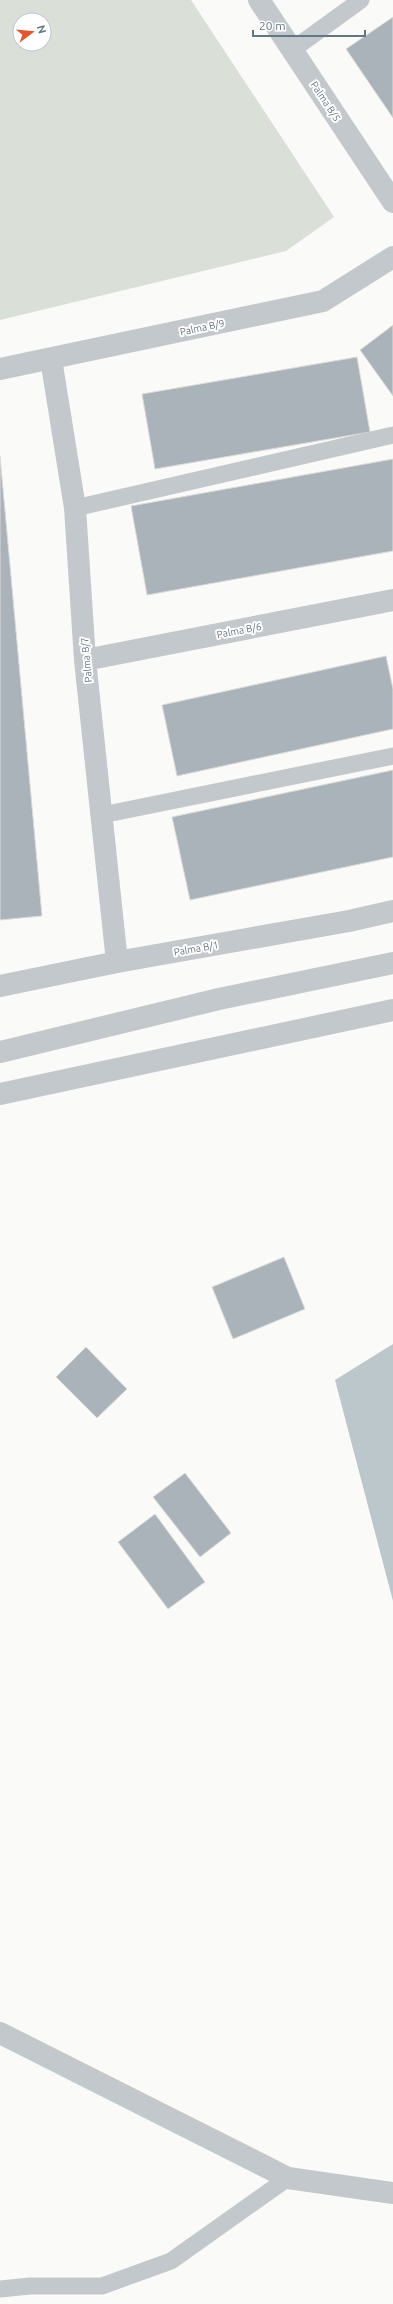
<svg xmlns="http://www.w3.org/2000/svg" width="393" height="2304" font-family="Ubuntu,sans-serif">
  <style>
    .green { fill: #dadfd7; fill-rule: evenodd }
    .water { fill: #bbc7cb }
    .building { fill: #aab3b9; stroke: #dcdcda }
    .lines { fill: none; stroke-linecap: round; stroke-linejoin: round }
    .service { stroke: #c3c8cc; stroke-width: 17 }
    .minor { stroke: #c3c8cc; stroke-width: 22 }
    .labels { text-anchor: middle; stroke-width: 4; stroke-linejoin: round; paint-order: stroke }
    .street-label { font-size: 10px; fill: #657683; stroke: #fff }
  </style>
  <rect width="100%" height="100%" fill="#fafaf8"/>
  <path class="green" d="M0,0H191L334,217L286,251L0,320ZM20,20H44V44H20Z"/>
  <path class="water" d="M393,1344V1601L335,1380Z"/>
  <path class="building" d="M393,17V118L346,49Z
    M393,325V396L360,350Z
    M357,357L370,432L155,469L142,394Z
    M0,456L42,916L0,920Z
    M393,459V551L147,595L131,506Z
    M386,656L393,689V729L177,776L162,705Z
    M393,770V857L190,900L172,817Z
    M284,1257L305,1309L233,1339L212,1287Z
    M86,1347L127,1389L97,1418L56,1377Z
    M185,1473L231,1533L200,1557L153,1497Z
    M155,1514L205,1582L168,1609L118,1542Z"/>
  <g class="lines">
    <path class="service" d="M292,50L361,0
      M75,508L393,435
      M102,815L393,756
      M0,2289L30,2286H102L171,2261L288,2178"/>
    <path class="minor" d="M259,0L393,202
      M51,359L75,508L85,660L117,962
      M0,369L323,301L393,257
      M85,660L393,600
      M0,986L117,962L349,921L393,911
      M0,1052L219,999L393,963
      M0,1094L393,1010
      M0,2033L288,2178L393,2193"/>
  </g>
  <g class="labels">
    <g class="street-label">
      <text transform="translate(326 101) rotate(57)" y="4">Palma B/5</text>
      <text transform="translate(202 327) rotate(-12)" y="4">Palma B/9</text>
      <text transform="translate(239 630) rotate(-11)" y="4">Palma B/6</text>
      <text transform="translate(86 660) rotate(-95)" y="4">Palma B/7</text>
      <text transform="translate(196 948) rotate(-10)" y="4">Palma B/1</text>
    </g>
  </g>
  <g transform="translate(32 32) rotate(74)"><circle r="19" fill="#ffffff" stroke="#c1c8cd"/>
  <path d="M0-3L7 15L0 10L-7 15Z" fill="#e4572e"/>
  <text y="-6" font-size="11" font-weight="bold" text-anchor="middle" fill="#657683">N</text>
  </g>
  <path d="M253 30v6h112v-6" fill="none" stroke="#657683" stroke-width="2"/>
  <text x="259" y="30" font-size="12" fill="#657683" stroke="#ffffff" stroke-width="3" paint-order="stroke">20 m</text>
</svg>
